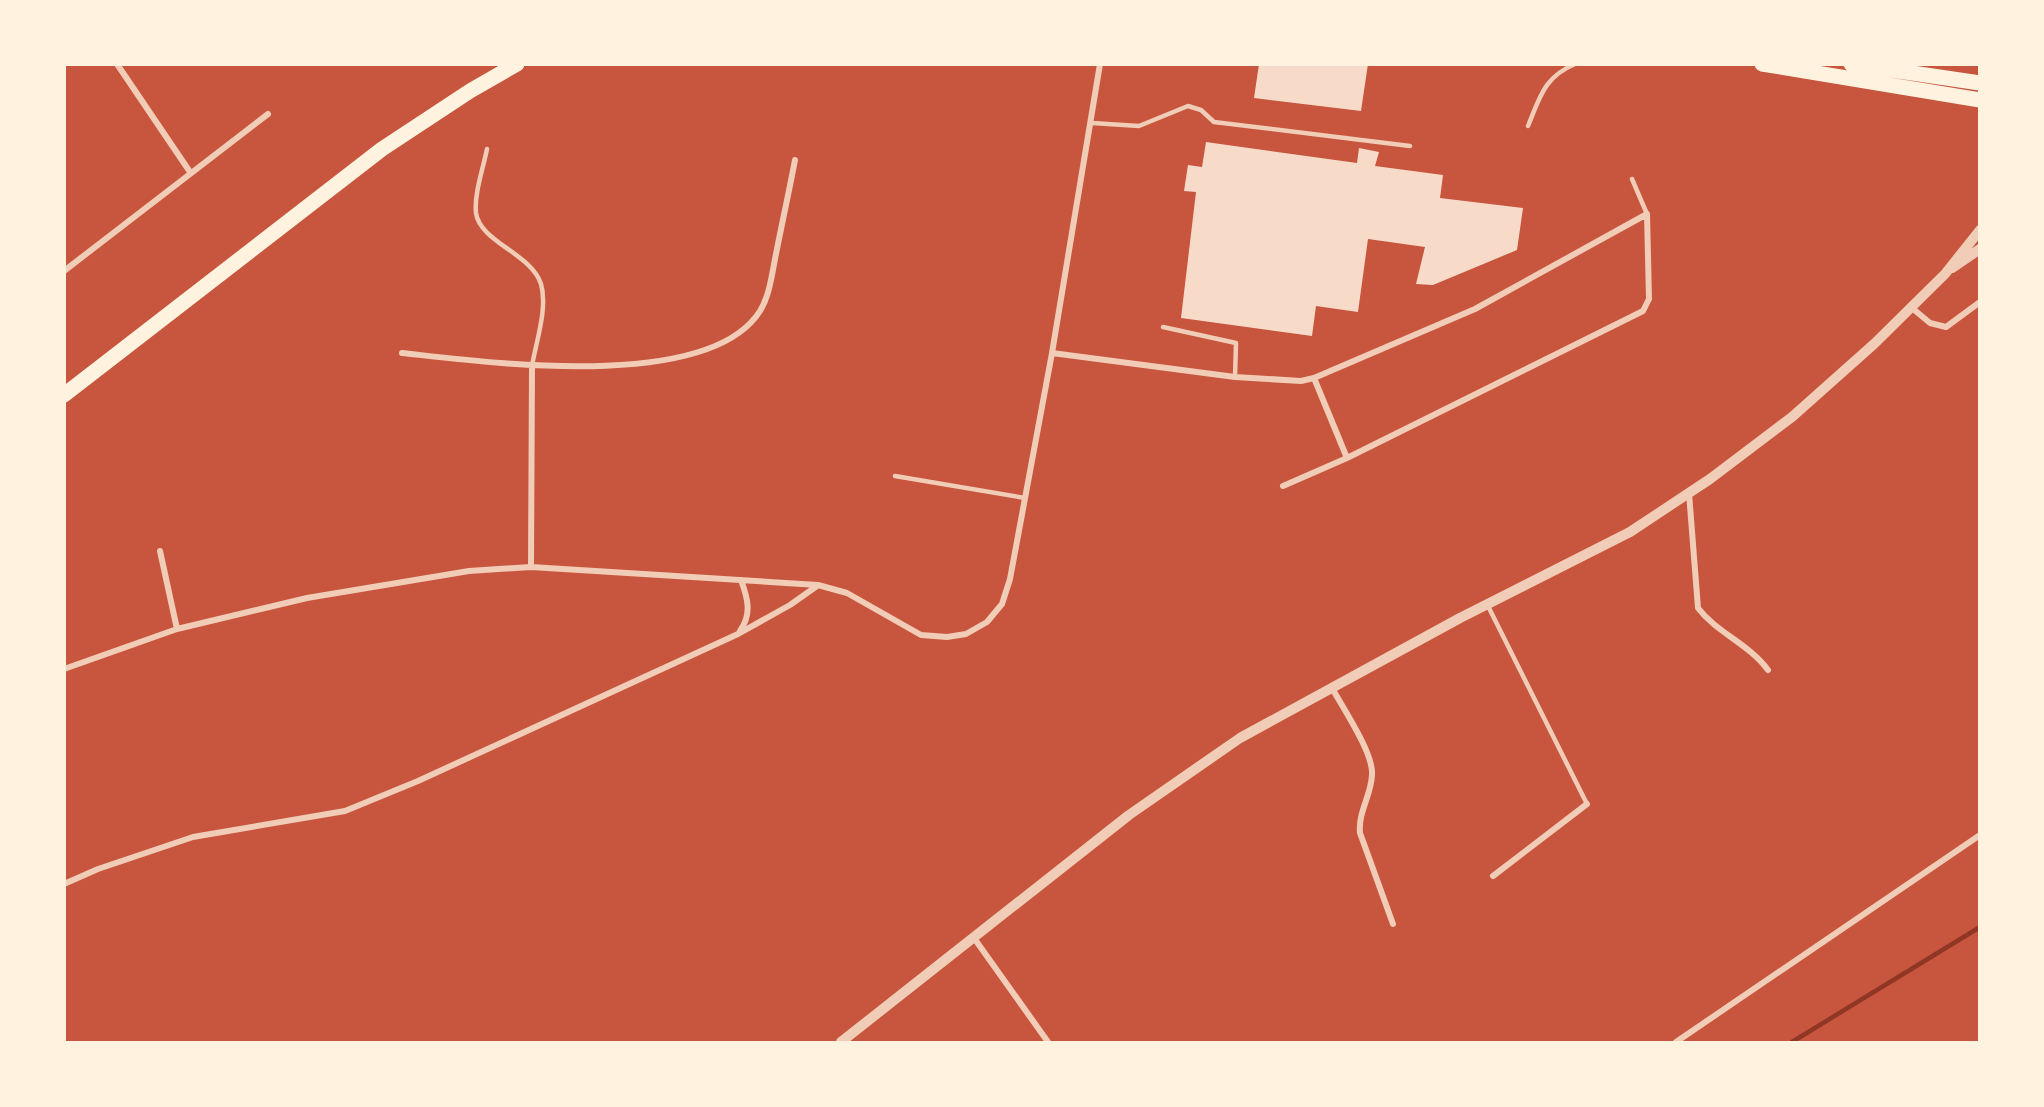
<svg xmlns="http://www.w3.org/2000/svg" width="2044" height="1107" font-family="'Source Sans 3',sans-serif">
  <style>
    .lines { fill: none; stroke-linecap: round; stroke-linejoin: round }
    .stream { stroke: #8f3625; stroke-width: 4.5 }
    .building { fill: #f7dbc8 }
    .service { stroke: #f1ccb7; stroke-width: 4.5 }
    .minor { stroke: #f1ccb7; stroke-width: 6 }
    .tertiary { stroke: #f1ccb7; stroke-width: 10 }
    .primary { stroke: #fff3e0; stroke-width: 15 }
  </style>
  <rect width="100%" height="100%" fill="#c8553d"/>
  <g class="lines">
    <path class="stream" d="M1792,1042L1980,927"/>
  </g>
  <path class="building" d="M1259,64H1368L1361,111L1254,98Z
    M1206,142L1357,163L1359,148L1379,152L1375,166L1443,175L1440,198L1523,208L1517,250L1433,285L1416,284L1425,247L1368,239L1358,312L1316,306L1312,336L1181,318L1196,192L1184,191L1188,165L1202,167Z"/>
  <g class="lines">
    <path class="service" d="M1092,123L1139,126L1188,106L1201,110L1214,122L1410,146
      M1528,126C1540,97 1544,77 1575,64
      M487,149C483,169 474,194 476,213C480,242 532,254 541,284C548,308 536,342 532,366
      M1632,179L1647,214
      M1163,327L1236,343L1235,377
      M895,476L1025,498
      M1487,604L1587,804"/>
    <path class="minor" d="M117,64L190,172
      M64,271L268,114
      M1912,308L1930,323L1946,327L1980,302
      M402,353C485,362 708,393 760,311C770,295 772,273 776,254C782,223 789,192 795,160
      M1052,353L1235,377L1301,381L1314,378L1475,309L1647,214L1649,299L1643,311L1347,458L1283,486
      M1314,378L1347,458
      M1689,493L1698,608C1717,633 1749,644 1768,670
      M160,551L177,629
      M531,567L532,367
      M740,631C752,614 748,599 741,580
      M64,669L177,629L307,598L469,571L531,567L818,585L847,593L921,635L947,637L966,634L987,622L1002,604L1010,579L1052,353L1100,64
      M1332,688C1343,708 1374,754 1372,775C1371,796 1358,812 1360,833L1393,924
      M1493,876L1587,804
      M64,884L98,869L193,837L345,811L418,781L738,634L790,605L817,586
      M974,938L1048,1042
      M1676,1042L1980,835"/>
    <path class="tertiary" d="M1952,268L1980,249
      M841,1042L1129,815L1240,738L1460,618L1630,532L1710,479L1792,417L1874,344L1945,274L1980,230"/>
    <path class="primary" d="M1762,64L1980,100
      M1851,64L1980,83
      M64,395L382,149L470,91L517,64"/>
  </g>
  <rect width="2044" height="1107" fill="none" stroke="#fff3e0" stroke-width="132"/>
</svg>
